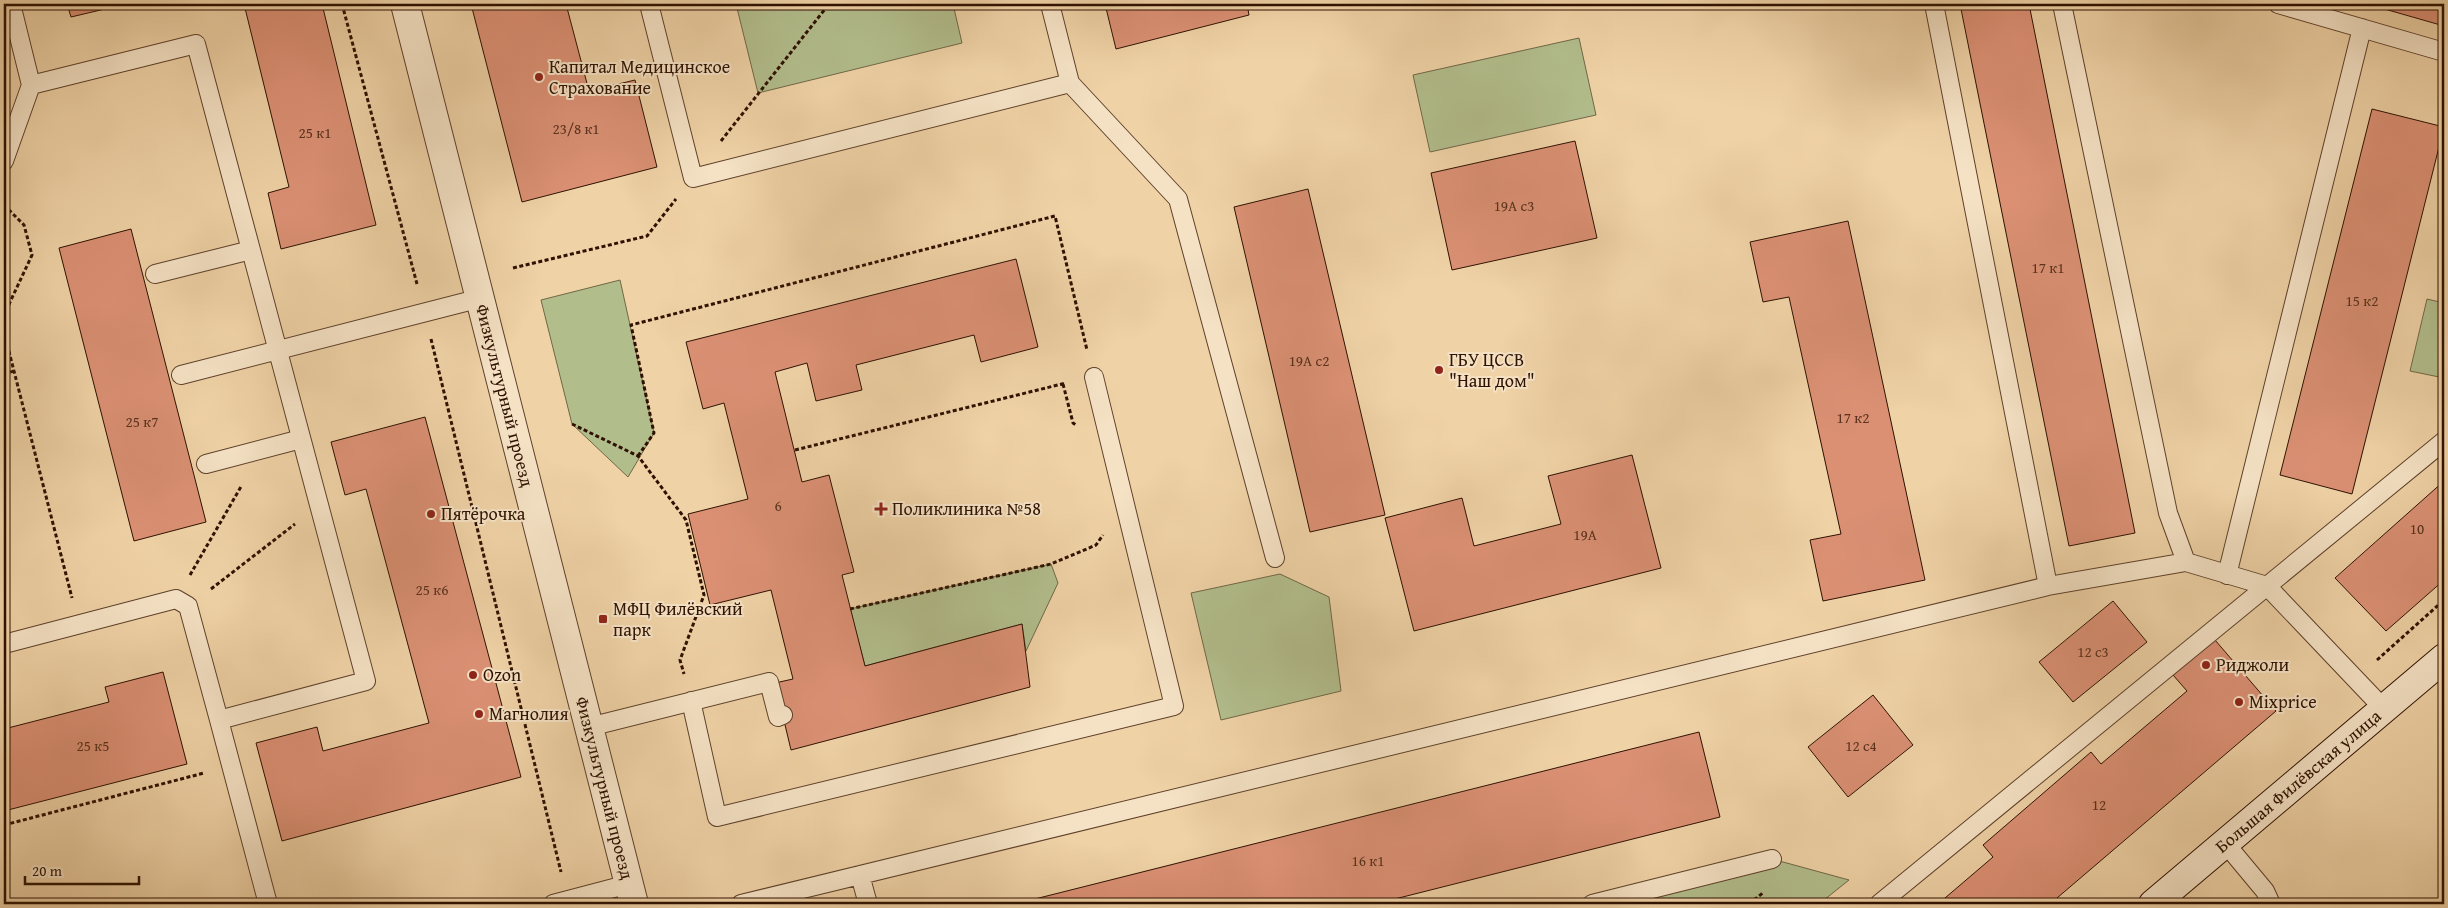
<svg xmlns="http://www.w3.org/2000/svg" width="2448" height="908" font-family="'Gentium Book Plus',serif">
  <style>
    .green { fill: #b2bd8c; stroke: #706746 }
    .building { fill: #db9074; stroke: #2e1100 }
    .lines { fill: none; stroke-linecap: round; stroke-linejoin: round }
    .lane-casing { stroke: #5e412a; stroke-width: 20 }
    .street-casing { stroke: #5e412a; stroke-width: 30 }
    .secondary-casing { stroke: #2e1100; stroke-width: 30 }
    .path { stroke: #2e1100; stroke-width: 3; stroke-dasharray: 4 2.5; stroke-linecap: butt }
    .lane { stroke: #f5e2c5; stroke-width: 18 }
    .street { stroke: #f5e2c5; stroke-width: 28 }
    .secondary { stroke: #f5e2c5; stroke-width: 28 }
    .poi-dot { fill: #8f2418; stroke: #f5e2c5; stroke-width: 2 }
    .labels { text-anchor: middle; stroke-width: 4; stroke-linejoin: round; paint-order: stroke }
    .number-label { font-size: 15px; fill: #59311d }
    .poi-label { font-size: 18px; fill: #2e1100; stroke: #f5e2c5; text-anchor: start }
    .street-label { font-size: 18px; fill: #2e1100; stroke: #f5e2c5 }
  </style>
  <rect width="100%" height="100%" fill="#efd2a6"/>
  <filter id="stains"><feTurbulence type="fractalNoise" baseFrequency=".004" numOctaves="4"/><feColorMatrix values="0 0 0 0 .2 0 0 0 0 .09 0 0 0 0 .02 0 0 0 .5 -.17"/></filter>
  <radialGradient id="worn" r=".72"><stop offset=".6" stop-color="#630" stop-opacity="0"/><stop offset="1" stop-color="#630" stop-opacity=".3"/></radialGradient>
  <path class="green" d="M736,4H953L962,43L758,93Z
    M1579,38L1596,115L1430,152L1413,75Z
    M620,280L654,433L628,477L572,424L541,300Z
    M2427,299L2444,303V378L2410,371Z
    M1051,564L1058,583L1026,651L1022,624L865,666L850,609Z
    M1280,574L1329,597L1341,691L1221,720L1191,593Z
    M1772,859L1849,880L1819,904H1651L1658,887Z"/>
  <path class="building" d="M67,4H126L71,17Z
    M244,4H322L376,225L281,249L268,193L289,187Z
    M471,4H566L589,91L635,80L657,167L522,202Z
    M1105,4H1247L1249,15L1116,49Z
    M1960,4H2029L2135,533L2069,546Z
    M2367,4H2444V26Z
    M2372,109L2444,127L2352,494L2280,475Z
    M1575,141L1597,238L1452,270L1431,173Z
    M1308,189L1385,515L1310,532L1234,207Z
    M1848,221L1925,580L1823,601L1810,540L1841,534L1789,297L1763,302L1750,242Z
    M131,229L206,522L134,541L59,248Z
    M1016,259L1038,347L981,362L974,335L856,365L862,390L816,401L807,363L775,372L802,482L829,475L854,572L842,575L865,666L1022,624L1030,687L791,750L775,683L793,679L771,590L710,605L688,514L748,499L724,403L703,409L686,342Z
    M425,417L521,777L282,841L256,743L317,727L323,751L429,723L366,489L345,495L331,442Z
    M1632,455L1661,568L1414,631L1385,518L1462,498L1474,546L1561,524L1548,476Z
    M2444,481V580L2386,631L2335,578Z
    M2113,601L2147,642L2073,702L2039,662Z
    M2215,640L2276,711L2050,904H1938L1993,857L1983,845L2091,752L2101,764L2187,691L2173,675Z
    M163,672L187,764L4,811V729L109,702L105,687Z
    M1873,695L1913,745L1848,797L1808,747Z
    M1699,732L1720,817L1375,904H1015Z"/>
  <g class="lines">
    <g class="lane-casing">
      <path id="lane" d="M11,4L31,85L196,44L366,681L219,720L268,904
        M649,4L693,178L1070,83
        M1050,4L1070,83L1178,199L1275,558
        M1934,4L2048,586
        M2062,4L2168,513L2186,562
        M2278,4L2444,52
        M4,161L31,85
        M155,274L251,250
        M181,375L481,298
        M206,464L301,439
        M2227,575L2362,28
        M4,644L176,599L188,606L219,720
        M691,701L717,817L1174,706L1094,377
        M589,727L769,682L778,717L783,715
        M2225,843L2265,891L2271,904
        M860,875L868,904
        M553,904L629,884
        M741,904L2048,586L2186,562L2267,586L2384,709
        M1592,904L1772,859
        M1879,904L2444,441"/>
    </g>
    <g class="street-casing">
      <g id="street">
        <path id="s1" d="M405,4L634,904"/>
      </g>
    </g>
    <g class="secondary-casing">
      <g id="secondary">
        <path id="s2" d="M2153,904L2444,658"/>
      </g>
    </g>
    <path class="path" d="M342,4L417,284
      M721,141L829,4
      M4,205L24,225L32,255L4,315
      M513,268L647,236L676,199
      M4,332L72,598
      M431,339L561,872
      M4,374L14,371
      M1063,384L1073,423L1076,425
      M572,424L638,456L686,520L704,595L680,660L684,674
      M795,450L1066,383
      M638,456L654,433L631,325L1055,216L1087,350
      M190,575L242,485
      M211,589L295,524
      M850,609L1051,564L1096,545L1103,535
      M2377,660L2444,600
      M4,825L204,773
      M1749,904L1764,892"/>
    <use href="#lane" class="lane"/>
    <use href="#street" class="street"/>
    <use href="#secondary" class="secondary"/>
  </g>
  <g class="poi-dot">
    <circle cx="539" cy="77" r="5"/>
    <circle cx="1439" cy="370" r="5"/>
    <path d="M878.5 501.5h5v5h5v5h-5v5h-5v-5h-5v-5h5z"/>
    <circle cx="431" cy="514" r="5"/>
    <rect x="598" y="614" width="10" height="10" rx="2.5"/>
    <circle cx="2206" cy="665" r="5"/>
    <circle cx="473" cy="675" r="5"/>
    <circle cx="2239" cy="702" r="5"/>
    <circle cx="479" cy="714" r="5"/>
  </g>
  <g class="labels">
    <g class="number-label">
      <text x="576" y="134">23/8 к1</text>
      <text x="315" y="138">25 к1</text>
      <text x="1514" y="211">19А с3</text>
      <text x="2048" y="273">17 к1</text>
      <text x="2362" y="306">15 к2</text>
      <text x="1309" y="366">19А с2</text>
      <text x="1853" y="423">17 к2</text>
      <text x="142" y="427">25 к7</text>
      <text x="778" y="511">6</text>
      <text x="2417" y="534">10</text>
      <text x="1585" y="540">19А</text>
      <text x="432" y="595">25 к6</text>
      <text x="2093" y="657">12 с3</text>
      <text x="93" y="751">25 к5</text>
      <text x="1861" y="751">12 с4</text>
      <text x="2099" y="810">12</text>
      <text x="1368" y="866">16 к1</text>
    </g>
    <g class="poi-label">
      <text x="549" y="73">Капитал Медицинское<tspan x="549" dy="21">Страхование</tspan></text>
      <text x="1449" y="366">ГБУ ЦССВ<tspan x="1449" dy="21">"Наш дом"</tspan></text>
      <text x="892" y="515">Поликлиника №58</text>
      <text x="441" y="520">Пятёрочка</text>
      <text x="613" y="615">МФЦ Филёвский<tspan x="613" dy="21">парк</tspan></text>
      <text x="2216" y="671">Риджоли</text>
      <text x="483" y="681">Ozon</text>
      <text x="2249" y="708">Mixprice</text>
      <text x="489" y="720">Магнолия</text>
    </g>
    <g class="street-label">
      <text dy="6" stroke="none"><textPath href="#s1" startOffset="404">Физкультурный проезд</textPath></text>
      <text dy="6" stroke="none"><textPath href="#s2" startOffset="190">Большая Филёвская улица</textPath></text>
      <text dy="6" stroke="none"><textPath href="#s1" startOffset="809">Физкультурный проезд</textPath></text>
    </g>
  </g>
  <rect width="2448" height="908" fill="none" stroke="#efd2a6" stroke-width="20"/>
  <rect x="5" y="5" width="2438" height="898" fill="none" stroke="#2e1100" stroke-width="2.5"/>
  <rect x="10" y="10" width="2428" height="888" fill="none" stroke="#2e1100"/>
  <path d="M25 876v8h114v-8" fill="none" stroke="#2e1100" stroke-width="2.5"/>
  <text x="32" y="876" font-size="15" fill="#2e1100" stroke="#f5e2c5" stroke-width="4" paint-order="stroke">20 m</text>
  <rect width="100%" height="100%" filter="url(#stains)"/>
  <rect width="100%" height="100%" fill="url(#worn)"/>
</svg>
